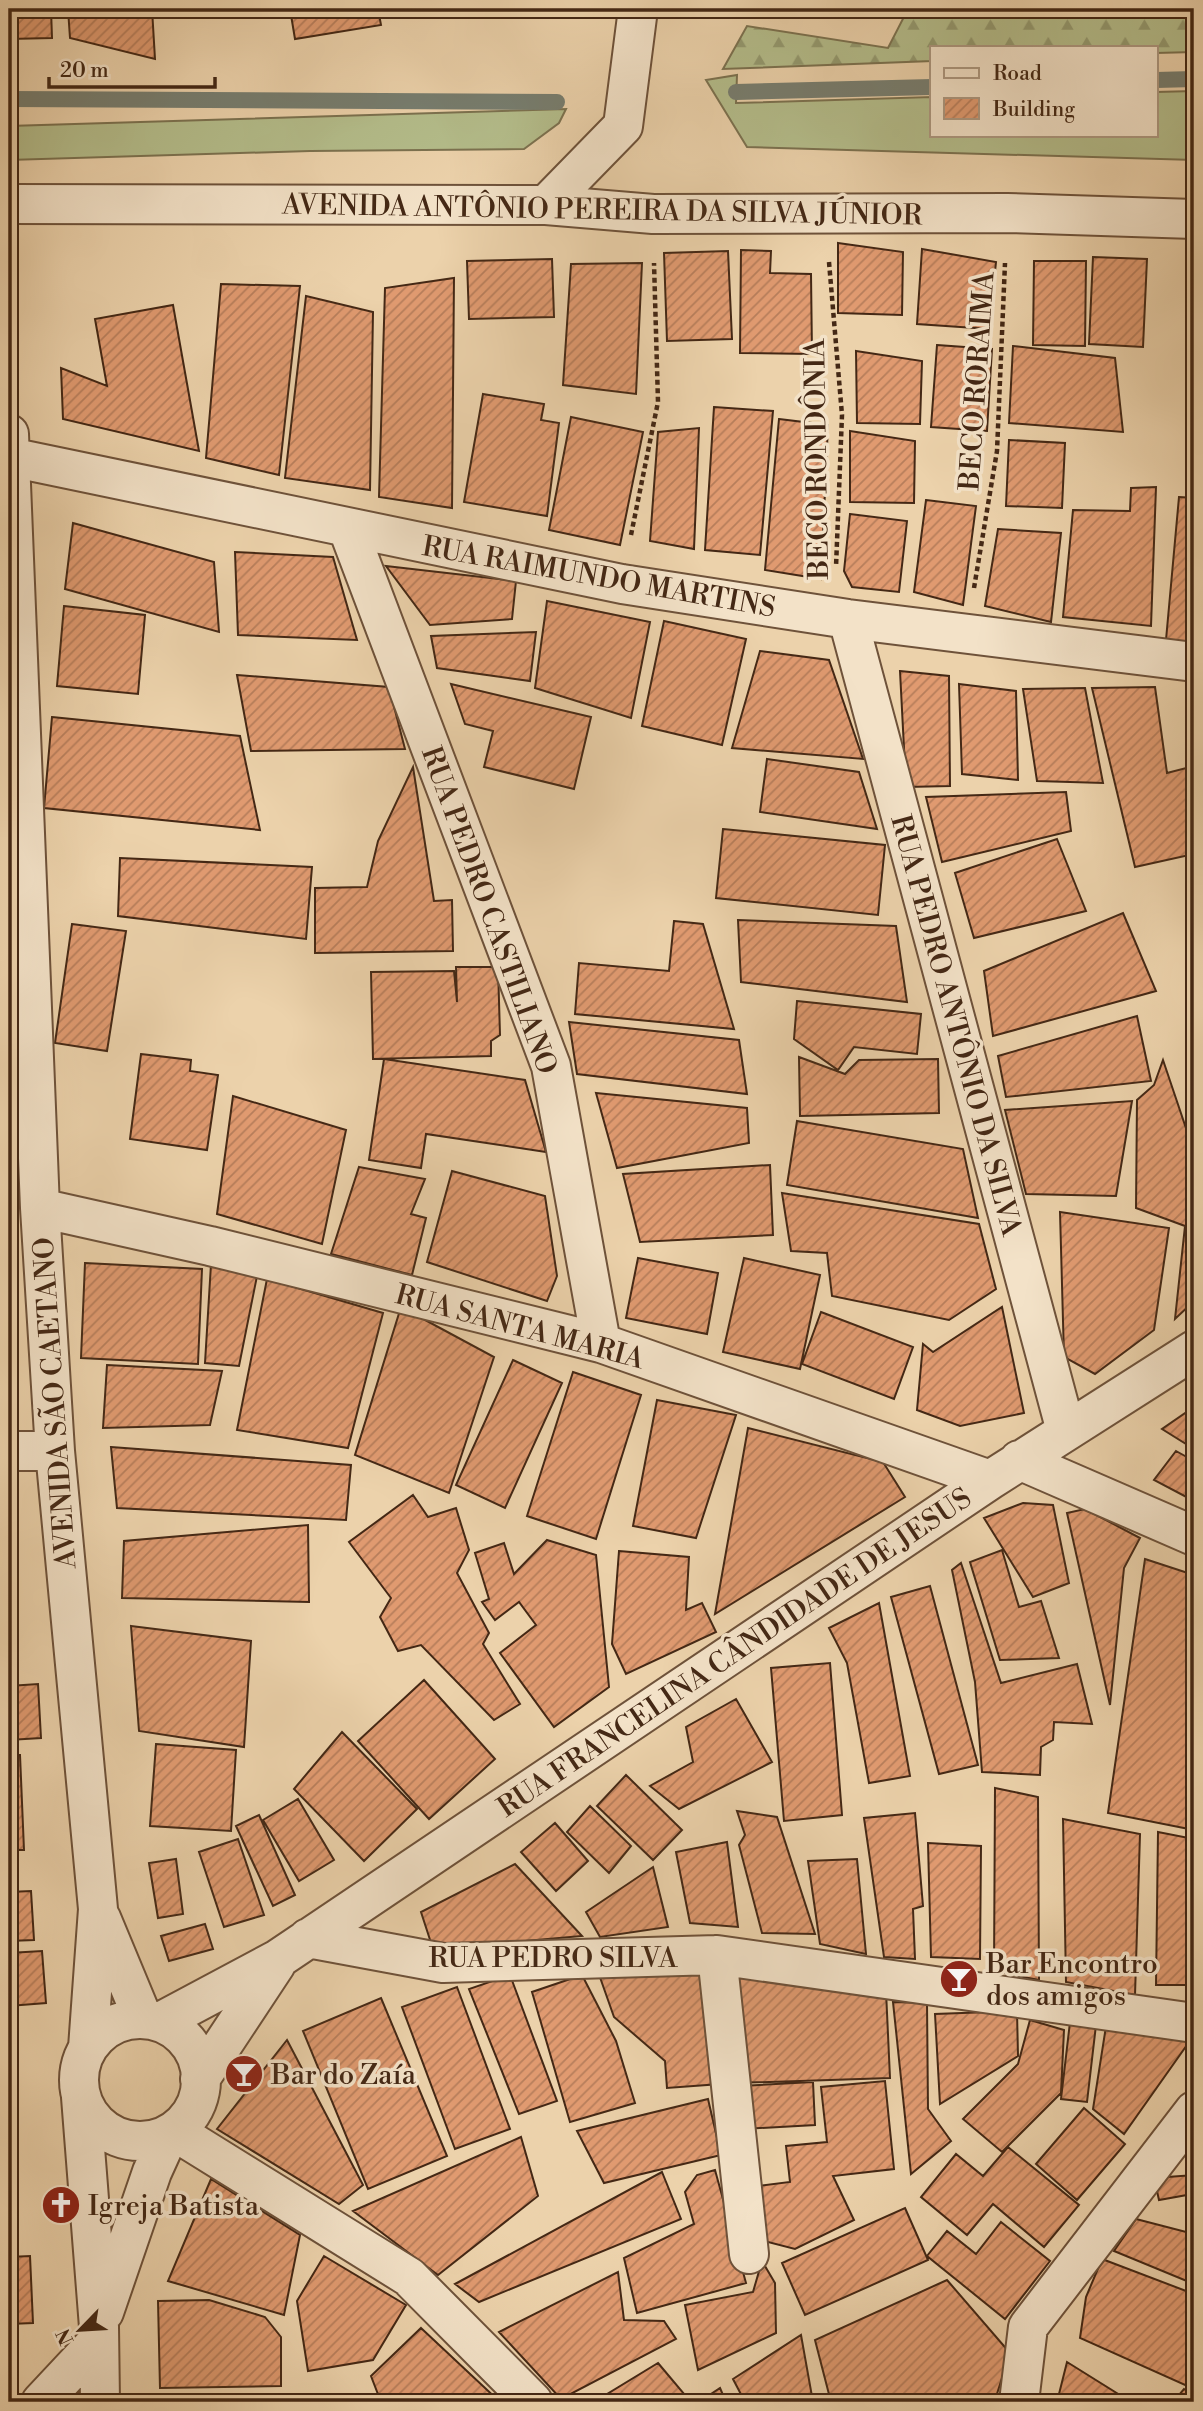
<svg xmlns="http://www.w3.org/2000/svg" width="1203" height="2411" font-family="'Libre Bodoni',serif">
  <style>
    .grass { fill: #b4bd8b; stroke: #7c7250; stroke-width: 2 }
    .forest { fill: url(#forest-firs); stroke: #7c7250; stroke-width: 2 }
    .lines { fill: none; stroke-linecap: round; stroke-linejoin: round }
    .stream { stroke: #777e70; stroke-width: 16 }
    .building { fill: url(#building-hatch); stroke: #442815; stroke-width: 2 }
    .minor-casing { stroke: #6e523a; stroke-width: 42 }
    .path { stroke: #442815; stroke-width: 4.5; stroke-dasharray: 5 3.5; stroke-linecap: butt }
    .minor { stroke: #f3e2c8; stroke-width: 38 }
    .labels { text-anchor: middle; stroke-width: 7; stroke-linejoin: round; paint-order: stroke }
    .street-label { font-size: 28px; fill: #442815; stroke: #f3e2c8 }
    .poi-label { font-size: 28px; fill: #442815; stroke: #f3e2c8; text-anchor: start }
  </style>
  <defs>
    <pattern id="forest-firs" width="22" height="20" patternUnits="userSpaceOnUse" patternTransform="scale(1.75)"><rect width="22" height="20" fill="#b4bd8b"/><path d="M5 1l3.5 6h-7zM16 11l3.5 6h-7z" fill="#949a70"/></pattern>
    <pattern id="building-hatch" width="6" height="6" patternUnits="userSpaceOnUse" patternTransform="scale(1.75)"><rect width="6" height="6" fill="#e09a70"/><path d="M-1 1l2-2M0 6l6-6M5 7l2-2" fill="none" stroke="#b77e5b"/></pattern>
  </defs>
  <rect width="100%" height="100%" fill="#ecd2ab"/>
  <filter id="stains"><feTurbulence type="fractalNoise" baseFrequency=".00286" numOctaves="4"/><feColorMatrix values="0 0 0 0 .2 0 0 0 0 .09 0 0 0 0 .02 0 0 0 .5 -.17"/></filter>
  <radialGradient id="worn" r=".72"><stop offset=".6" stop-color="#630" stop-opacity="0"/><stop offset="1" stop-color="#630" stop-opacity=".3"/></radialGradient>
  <path class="grass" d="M737,75L736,103L932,97V135H1156V92L1194,91V160L747,147L706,80Z
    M566,109L559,123L524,149L310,151L9,160V126Z"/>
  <path class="forest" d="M908,9H1194V52L1156,53V47H932V61L723,69L747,26L888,48Z"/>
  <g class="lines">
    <path class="stream" d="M1156,80L1194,79
      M736,92L932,87
      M9,99L557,102"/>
  </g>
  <path class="building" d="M9,9H51L52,38L9,39Z
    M68,9H152L155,59L70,38Z
    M290,9H378L381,25L295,39Z
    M838,243L903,252L902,315L838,313Z
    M922,249L996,262L989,329L917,324Z
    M741,250L771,251L770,273L811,274L812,354L740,353Z
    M728,251L732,339L667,341L664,253Z
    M1093,257L1147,259L1143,347L1089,344Z
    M552,259L554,317L469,319L467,261Z
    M1034,261H1086L1085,346L1033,345Z
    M642,263L636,394L563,385L571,264Z
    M454,278L452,508L379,497L385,288Z
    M221,284L300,286L279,475L206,458Z
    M306,296L373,312L370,490L285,478Z
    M173,305L199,451L63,419L61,368L107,386L95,319Z
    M937,345L992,349L987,431L931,427Z
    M1013,346L1115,358L1123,432L1009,423Z
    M856,351L922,361L920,424L857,423Z
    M483,394L544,404L541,420L559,423L547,516L464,502Z
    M714,407L773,411L760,555L705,550Z
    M571,417L643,432L620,545L549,530Z
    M779,419L828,425L821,579L765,570Z
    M699,428L694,549L650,541L658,432Z
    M850,431L915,441L914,503L850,502Z
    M1009,440L1065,443L1062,508L1006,506Z
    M1156,487L1151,626L1063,617L1073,510L1130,511L1131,488Z
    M1179,497L1194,498V642L1166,640Z
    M926,500L976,506L963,605L914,592Z
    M850,514L907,521L899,592L852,587L844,571Z
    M73,523L214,562L219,632L65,589Z
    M998,529L1061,533L1051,622L985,606Z
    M235,552L333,557L357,640L238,635Z
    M386,566L516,581L512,619L430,625Z
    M547,601L650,622L631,718L535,688Z
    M64,606L145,615L138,694L57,686Z
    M664,621L746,639L722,745L642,726Z
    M536,632L530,681L437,668L431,636Z
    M760,651L829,660L863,759L732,748Z
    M900,671L949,676L950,786L906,787Z
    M237,675L389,687L405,749L251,751Z
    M451,684L591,717L574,789L484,767L493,731L465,724Z
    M959,684L1016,691L1018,780L962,774Z
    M1155,687L1167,773L1194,766V854L1135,867L1092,688Z
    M1085,688L1103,783L1037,781L1023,689Z
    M52,717L240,736L260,830L44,808Z
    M767,759L859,772L877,829L760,812Z
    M413,767L434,901L452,900L453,951L315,953V888L367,887L378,841Z
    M1066,792L1071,831L942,862L926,797Z
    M723,829L885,845L878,915L716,898Z
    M1057,839L1086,911L974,938L955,873Z
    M120,858L312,867L306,939L118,916Z
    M1123,913L1156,991L993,1036L984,971Z
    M738,920L896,926L907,1002L741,982Z
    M674,921L703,924L734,1029L575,1014L579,963L669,971Z
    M72,924L126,931L107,1051L55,1043Z
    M456,967H498L500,1035L491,1041V1056L373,1059L371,972L454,971L457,1002Z
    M797,1001L921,1014L917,1054L854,1047L838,1070L794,1039Z
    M1137,1016L1151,1081L1006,1097L998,1056Z
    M569,1022L739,1040L747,1094L577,1074Z
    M141,1054L191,1060L190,1071L218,1075L207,1150L130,1139Z
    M799,1057L845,1074L859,1060L938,1059L939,1113L800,1116Z
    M384,1059L525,1080L546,1152L426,1134L421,1168L369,1160Z
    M1163,1060L1194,1152V1301L1175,1319L1185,1226L1136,1208L1137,1100L1154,1085Z
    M596,1093L747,1108L749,1143L617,1168Z
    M233,1096L346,1130L322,1244L217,1214Z
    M1132,1101L1116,1196L1026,1194L1005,1110Z
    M797,1121L963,1149L978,1218L787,1185Z
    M770,1165L773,1235L640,1242L623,1174Z
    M359,1167L425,1179L411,1214L426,1218L412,1275L331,1254Z
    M452,1171L545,1196L557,1276L547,1301L427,1262Z
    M782,1193L979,1224L996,1289L949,1320L832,1296L827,1253L791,1251Z
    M1060,1212L1169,1228L1154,1330L1095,1374L1064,1357Z
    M638,1258L718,1273L707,1334L626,1318Z
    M744,1258L820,1275L800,1369L723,1352Z
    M85,1263L202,1269L198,1364L81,1358Z
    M211,1264L258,1271L239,1366L205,1363Z
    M267,1279L383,1313L348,1448L237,1430Z
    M401,1307L494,1357L449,1493L355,1455Z
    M1002,1307L1024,1413L960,1426L917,1410L923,1344L933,1352Z
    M821,1312L913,1347L894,1399L802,1364Z
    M513,1360L562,1383L505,1508L456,1485Z
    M107,1365L222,1371L210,1425L103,1428Z
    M573,1372L641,1395L596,1539L527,1516Z
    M657,1400L736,1415L696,1538L633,1526Z
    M1194,1407V1449L1162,1429Z
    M748,1428L883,1462L905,1497L715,1614Z
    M111,1447L351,1465L346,1520L117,1508Z
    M1176,1451L1194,1461V1501L1154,1480Z
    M413,1495L428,1517L456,1508L469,1550L457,1573L489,1633L483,1644L520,1704L494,1720L421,1645L398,1651L380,1617L391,1598L349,1542Z
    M1023,1503L1053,1505L1069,1583L1033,1597L984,1518Z
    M1085,1509L1140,1538L1124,1568L1110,1705L1067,1513Z
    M308,1525L309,1602L122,1598L124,1541Z
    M547,1540L596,1555L609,1687L554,1727L500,1653L536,1625L519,1602L495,1620L482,1602L489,1599L475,1553L504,1543L514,1574Z
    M1002,1550L1019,1607L1041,1601L1059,1658L1000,1660L970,1562Z
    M619,1551L689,1557L686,1610L702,1603L716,1632L626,1674L612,1644Z
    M1145,1559L1194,1575V1830L1108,1813Z
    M961,1563L1001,1683L1077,1664L1092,1724L1054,1722L1053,1740L1041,1747L1040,1775L982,1772L975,1682L952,1570Z
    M930,1586L978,1765L939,1774L891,1597Z
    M879,1603L910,1776L869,1783L847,1663L829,1628Z
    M131,1626L251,1641L244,1747L139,1731Z
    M830,1663L842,1815L784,1821L771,1668Z
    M424,1680L495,1759L429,1819L358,1741Z
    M38,1684L41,1738L9,1740V1686Z
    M736,1699L772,1762L679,1809L650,1786L693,1762L686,1727Z
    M342,1732L417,1809L364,1861L294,1789Z
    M156,1744L236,1750L231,1831L150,1826Z
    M9,1755H20L24,1850H9Z
    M626,1775L682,1830L653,1860L597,1806Z
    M995,1788L1038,1797L1039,1980L994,1971Z
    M298,1799L334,1860L299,1881L263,1820Z
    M590,1806L631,1846L609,1873L567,1832Z
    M737,1811L777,1817L815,1934L762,1933L739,1845L745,1835Z
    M915,1813L923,1906L913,1909L915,1959L884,1957L864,1818Z
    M259,1815L295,1895L273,1906L236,1826Z
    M1063,1819L1140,1834L1135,1995L1066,1982Z
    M555,1823L588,1861L556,1891L521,1852Z
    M1158,1832L1194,1839V1985H1156Z
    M238,1839L264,1915L224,1927L199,1852Z
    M727,1842L738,1927L690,1923L676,1852Z
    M928,1843L981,1846L980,1959L931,1957Z
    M176,1859L183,1914L158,1918L149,1863Z
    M857,1859L866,1954L820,1944L808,1861Z
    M515,1864L582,1936L433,1949L421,1912Z
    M653,1867L668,1927L600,1937L586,1912Z
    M31,1891L34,1940L9,1941V1892Z
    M205,1924L213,1949L169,1961L161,1936Z
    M42,1951L46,2003L9,2006V1953Z
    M712,1958L720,2084L667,2088L665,2061L614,2017L596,1966Z
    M731,1974L886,1991L890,2078L735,2083Z
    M510,1975L557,2101L519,2114L469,1989Z
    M582,1975L616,2041L635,2103L570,2122L532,1992Z
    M457,1987L510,2129L455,2149L402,2007Z
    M381,1998L447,2156L368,2189L303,2031Z
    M893,2002L927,2003L928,2109L951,2141L911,2174Z
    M1017,2011L1018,2056L940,2104L935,2014Z
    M1030,2020L1064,2030L1061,2093L1002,2152L963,2119L1018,2064Z
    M1107,2020L1194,2035L1124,2134L1093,2109Z
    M1070,2022L1096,2025L1087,2102L1061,2099Z
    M287,2040L363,2185L339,2204L217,2129Z
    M885,2081L894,2169L833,2176L854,2220L795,2249L764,2241L758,2186L790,2182L786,2146L827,2142L821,2087Z
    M813,2082L815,2125L744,2129L741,2086Z
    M708,2099L721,2155L604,2183L577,2131Z
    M1084,2108L1125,2144L1077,2200L1036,2164Z
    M521,2137L538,2196L438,2275L353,2211Z
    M1008,2147L1079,2205L1044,2247L993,2204L967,2235L921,2197L956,2154L983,2176Z
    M9,2163L12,2251H9Z
    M715,2170L746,2283L637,2313L624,2258L694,2224L685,2192L697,2175Z
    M662,2172L681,2219L479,2302L455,2284Z
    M1194,2175V2232H1187V2195L1159,2200L1154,2178Z
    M211,2179L300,2235L284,2315L168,2281Z
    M905,2208L928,2260L805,2315L782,2263Z
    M1136,2219L1194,2234V2284L1114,2251Z
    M1001,2222L1050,2261L1005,2319L927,2256L947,2231L976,2254Z
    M30,2256L33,2323L9,2324V2257Z
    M324,2256L406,2305L373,2360L308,2371L297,2301Z
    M1102,2259L1194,2294V2389L1080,2338L1086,2297Z
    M762,2261L775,2283L776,2333L698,2370L685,2305L753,2292Z
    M618,2272L624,2320L664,2321L676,2339L561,2399L499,2332Z
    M947,2280L1010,2353L995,2400L979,2402H831L815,2340Z
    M209,2300L265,2317L281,2337V2386L160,2388L158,2301Z
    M421,2328L500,2402H381L371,2376Z
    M801,2335L813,2402H745L733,2379Z
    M1067,2362L1131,2402H1057Z
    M658,2363L685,2395L676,2402H594Z
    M720,2388L726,2402H699Z
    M1184,2389L1194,2395V2402H1173Z"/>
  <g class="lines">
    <g class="minor-casing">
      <path id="minor" d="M9,204L546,205L653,214L1007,213L1194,219
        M546,205L623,126L638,9
        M9,434L40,1208L55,1451L98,1909L88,2048
        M10,457L622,584L848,619L1194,662
        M348,529L551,1066L601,1343
        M848,619L1066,1431
        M40,1208L210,1246L601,1343L990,1480
        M9,1451H55
        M1019,1460L1194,1536
        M101,1918L143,2019
        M308,1938L443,1963L717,1955L1194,2023
        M717,1955L749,2254
        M79 2080a61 61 0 1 1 122 0a61 61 0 1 1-122 0Z
        M160,2022L278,1959L990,1480L1194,1350
        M200,2079L276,1964
        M81,2097L99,2327L100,2402
        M174,2131L409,2277L533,2402
        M104,2312L152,2172L162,2150L163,2137
        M41,2402L99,2340
        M1019,2402L1028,2327L1194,2111"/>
    </g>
    <path class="path" d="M829,262L842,415L836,567
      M631,535L658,402L654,263
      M974,588L997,451L1005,263"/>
    <use href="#minor" class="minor"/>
  </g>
  <defs>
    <g id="bar-disc" transform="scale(2.0125)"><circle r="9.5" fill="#8f2418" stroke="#f3e2c8"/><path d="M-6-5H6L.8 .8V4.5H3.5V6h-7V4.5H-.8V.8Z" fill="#fff"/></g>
    <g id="church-disc" transform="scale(2.0125)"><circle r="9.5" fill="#8f2418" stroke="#f3e2c8"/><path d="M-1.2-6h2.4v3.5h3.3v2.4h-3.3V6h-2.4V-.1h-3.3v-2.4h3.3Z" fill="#fff"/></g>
  </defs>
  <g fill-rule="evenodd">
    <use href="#bar-disc" x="959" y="1979"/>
    <use href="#bar-disc" x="244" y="2074"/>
    <use href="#church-disc" x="61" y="2205"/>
  </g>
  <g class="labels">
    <g class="street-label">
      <text transform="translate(602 209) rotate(1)" y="10">AVENIDA ANTÔNIO PEREIRA DA SILVA JÚNIOR</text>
      <text transform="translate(976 381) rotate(-86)" y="10">BECO RORAIMA</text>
      <text transform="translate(816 459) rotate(-91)" y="10">BECO RONDÔNIA</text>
      <text transform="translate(599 576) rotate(10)" y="10">RUA RAIMUNDO MARTINS</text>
      <text transform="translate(490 910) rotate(70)" y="10">RUA PEDRO CASTILIANO</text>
      <text transform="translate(957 1025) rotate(75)" y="10">RUA PEDRO ANTÔNIO DA SILVA</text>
      <text transform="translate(520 1326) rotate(15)" y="10">RUA SANTA MARIA</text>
      <text transform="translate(54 1403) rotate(-94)" y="10">AVENIDA SÃO CAETANO</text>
      <text transform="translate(734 1652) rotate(-34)" y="10">RUA FRANCELINA CÂNDIDADE DE JESUS</text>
      <text x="553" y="1967">RUA PEDRO SILVA</text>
    </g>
    <g class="poi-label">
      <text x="986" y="1973">Bar Encontro<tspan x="986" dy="32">dos amigos</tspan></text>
      <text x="271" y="2084">Bar do Zaía</text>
      <text x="88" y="2215">Igreja Batista</text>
    </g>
  </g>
  <rect width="1203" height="2411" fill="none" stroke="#ecd2ab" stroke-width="35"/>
  <rect x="10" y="10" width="1182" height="2390" fill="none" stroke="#442815" stroke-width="3.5"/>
  <rect x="18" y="18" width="1168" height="2376" fill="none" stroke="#442815" stroke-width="2"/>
  <rect x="930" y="46" width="228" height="91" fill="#f3e2c8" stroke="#ad9880" stroke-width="2"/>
  <rect x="944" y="68" width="35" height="10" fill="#f3e2c8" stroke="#ad9880" stroke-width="2"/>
  <text x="993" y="80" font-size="21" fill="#442815">Road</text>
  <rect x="944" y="98" width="35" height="21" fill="url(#building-hatch)" stroke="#ad9880" stroke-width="2"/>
  <text x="993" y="116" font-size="21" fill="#442815">Building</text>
  <g transform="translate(80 2330) rotate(245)" stroke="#f3e2c8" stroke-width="5" paint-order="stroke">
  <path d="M0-5L12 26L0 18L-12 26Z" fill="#442815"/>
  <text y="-10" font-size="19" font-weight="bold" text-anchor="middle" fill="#442815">N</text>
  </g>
  <path d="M49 77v10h166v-10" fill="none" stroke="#442815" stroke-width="3.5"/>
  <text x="60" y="77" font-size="21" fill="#442815" stroke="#f3e2c8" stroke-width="5" paint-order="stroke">20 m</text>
  <rect width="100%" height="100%" filter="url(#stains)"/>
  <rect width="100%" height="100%" fill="url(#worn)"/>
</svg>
